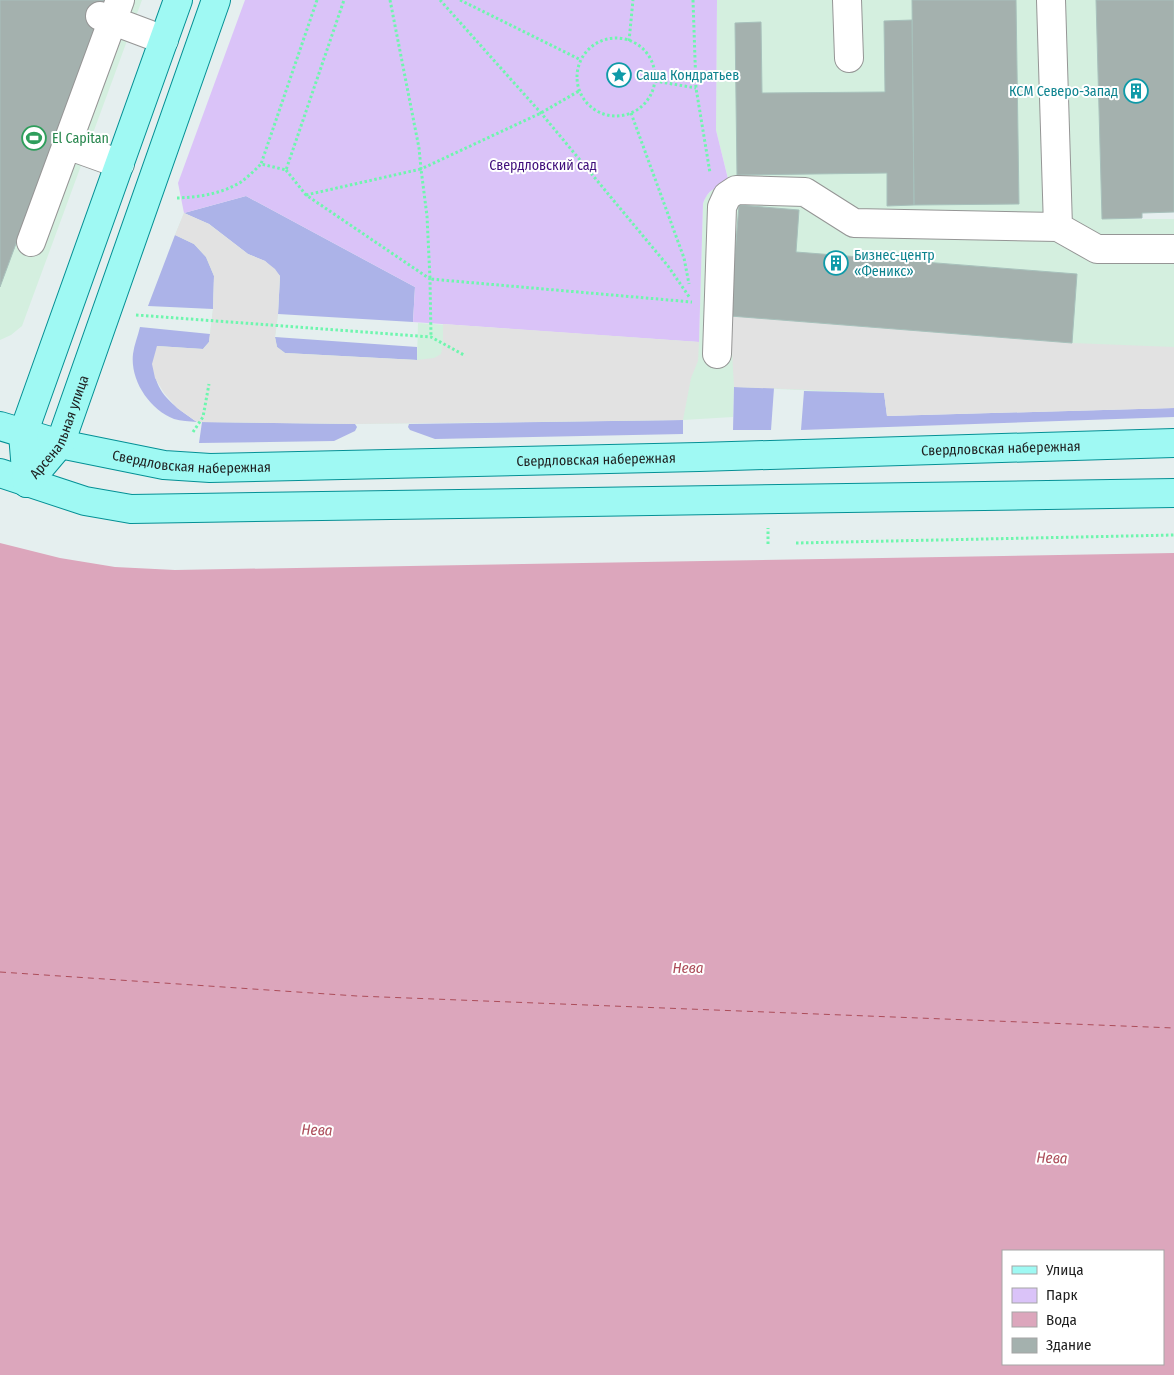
<svg xmlns="http://www.w3.org/2000/svg" width="1174" height="1375" font-family="'Fira Sans Condensed',sans-serif">
  <style>
    .commercial { fill: #d4efdf }
    .grass { fill: #acb3e8 }
    .park { fill: #dac3f8 }
    .parking { fill: #e2e2e2 }
    .water { fill: #dca6bc; fill-rule: evenodd }
    .lines { fill: none; stroke-linecap: round; stroke-linejoin: round }
    .ferry { stroke: #ac4d5a; stroke-width: 1; stroke-dasharray: 6 5; stroke-linecap: butt }
    .building { fill: #a4b1ae; stroke: #a7c0bb }
    .minor-casing { stroke: #959595; stroke-width: 30 }
    .major-casing { stroke: #049095; stroke-width: 30 }
    .path { stroke: #6ef6ae; stroke-width: 3; stroke-dasharray: 2.5 2.5; stroke-linecap: butt }
    .minor { stroke: #fff; stroke-width: 28 }
    .major { stroke: #9ff9f3; stroke-width: 28 }
    .labels { text-anchor: middle; stroke-width: 4; stroke-linejoin: round; paint-order: stroke }
    .culture-label { font-size: 14px; fill: #0d838f; stroke: #fff; text-anchor: start }
    .leisure-label { font-size: 14px; fill: #27864d; stroke: #fff; text-anchor: start }
    .park-label { font-size: 14px; fill: #3f0e7b; stroke: #fff }
    .street-label { font-size: 14px; fill: #1e1e1e; stroke: #fff }
    .water-label { font-size: 15px; font-style: italic; fill: #ac4d5a; stroke: #fff }
  </style>
  <rect width="100%" height="100%" fill="#e5efef"/>
  <path class="commercial" d="M0,0H142L22,326L11,335L0,340Z
    M717,0H1096L1102,219H1174V408L734,387L733,417L683,420L355,424L197,422L157,346L209,342L213,309L214,276L194,244L175,235L184,213L248,254L280,276L278,314L275,337L417,360L418,323L699,342L703,204L706,196L712,190L729,182L716,130Z"/>
  <path class="grass" d="M246,196L415,287L413,322L278,314L280,276L265,261L248,254L209,224L184,213Z
    M175,235L194,244L206,257L214,276L213,309L148,306Z
    M140,327L210,334L209,342L203,349L157,346C157,356 153,370 156,379C161,398 181,411 197,422C189,421 181,421 174,419C149,409 130,380 133,354C134,345 138,336 140,327Z
    M275,337L417,347V360L285,353L277,347Z
    M734,387L774,388L771,430H733Z
    M804,391L884,393L887,416L1174,408V417L801,430Z
    M683,420V434L435,439L410,430L408,427L409,424Z
    M202,422L355,424L357,427L355,431L334,441L199,443Z"/>
  <path class="park" d="M245,0H717L716,130L729,183C715,188 708,189 703,204L699,342L413,322L415,287L246,196L184,213L178,183Z"/>
  <path class="parking" d="M184,213L209,224L248,254L265,261L275,269L280,276L278,314L275,337L277,347L285,353L417,360L434,358L441,354L443,344V324L699,342L698,361L691,378L683,420L355,424L197,422L177,408L164,393L155,378L152,364L157,346L203,349L209,342L213,309L214,276L206,257L194,244L175,235Z
    M730,316L1072,343L1174,347V408L887,416L884,393L734,387Z"/>
  <path class="water" d="M0,543L60,558L115,567L175,570L1174,553V1375H0ZM1003,1251H1163V1364H1003Z"/>
  <g class="lines">
    <path class="ferry" d="M0,972L357,996L1174,1028"/>
  </g>
  <path class="building" d="M0,0H106L0,287Z
    M912,0H1016L1019,204L914,205Z
    M1096,0H1174V212L1142,213V218L1102,219Z
    M912,20L914,205L887,206V173L737,175L735,23L761,22L762,93L885,92L884,21Z
    M739,205L799,210L796,252L1077,274L1072,343L730,316Z"/>
  <g class="lines">
    <g class="minor-casing">
      <path id="minor" d="M847,0L849,58
        M1051,0L1058,227
        M100,16L164,40
        M67,145L120,164
        M31,242L120,0
        M717,354L722,207L727,196L736,190L805,192L854,223L1058,227L1097,249H1174"/>
    </g>
    <g class="major-casing">
      <g id="major">
        <path id="s1" d="M0,426L60,444L164,465L210,468L699,457L1174,443"/>
        <path d="M0,473L85,501L131,509L1174,493"/>
        <path id="s2" d="M27,483L60,444L216,0"/>
        <path d="M27,483L23,434L178,0"/>
      </g>
    </g>
    <path class="path" d="M317,0L261,164L286,170L344,0
      M390,0L419,148L421,169L541,113L579,91
      M440,0L541,113L668,266L690,298
      M460,0L581,60
      M693,0L696,88L710,173
      M577 77a39 39 0 1 1 78 0a39 39 0 1 1-78 0Z
      M629,41L633,0
      M655,81L696,88
      M631,113L684,258L689,284
      M286,170L306,195L430,279L431,337
      M306,195L421,169L427,216L430,279L692,302
      M177,198C200,197 221,194 241,182C248,177 255,170 261,164
      M136,315L431,337L464,355
      M193,432L203,417L209,384
      M796,543L1174,535
      M768,544V528"/>
    <use href="#minor" class="minor"/>
    <use href="#major" class="major"/>
  </g>
  <defs>
    <g id="sight-ring" transform="scale(1.25)"><circle r="9.5" fill="#fff" stroke="#0f9aa8" stroke-width="1.5"/><path d="M0-6L1.8-2.2L6-1.7L2.9 1.2L3.7 5.4L0 3.3L-3.7 5.4L-2.9 1.2L-6-1.7L-1.8-2.2Z" fill="#0f9aa8"/></g>
    <g id="building-ring" transform="scale(1.25)"><circle r="9.5" fill="#fff" stroke="#0f9aa8" stroke-width="1.5"/><path d="M-4-6H4V6H1V3H-1V6H-4ZM-2.5-4.3h1.7v1.8h-1.7ZM.8-4.3h1.7v1.8H.8ZM-2.5-1h1.7V.8h-1.7ZM.8-1h1.7V.8H.8Z" fill="#0f9aa8"/></g>
    <g id="stadium-ring" transform="scale(1.25)"><circle r="9.5" fill="#fff" stroke="#2e9e5b" stroke-width="1.5"/><path d="M0-5a6.5 5 0 1 0 0 10a6.5 5 0 1 0 0-10ZM-3.5-1.8h7v3.6h-7Z" fill="#2e9e5b"/></g>
  </defs>
  <g fill-rule="evenodd">
    <use href="#sight-ring" x="619" y="75"/>
    <use href="#building-ring" x="1136" y="91"/>
    <use href="#stadium-ring" x="34" y="138"/>
    <use href="#building-ring" x="836" y="263"/>
  </g>
  <g class="labels">
    <g class="culture-label">
      <text x="636" y="80">Саша Кондратьев</text>
      <text x="1118" y="96" text-anchor="end">КСМ Северо-Запад</text>
      <text x="854" y="260">Бизнес-центр<tspan x="854" dy="16">«Феникс»</tspan></text>
    </g>
    <g class="leisure-label">
      <text x="52" y="143">El Capitan</text>
    </g>
    <g class="park-label">
      <text x="543" y="170">Свердловский сад</text>
    </g>
    <g class="street-label">
      <text dy="5" stroke="none"><textPath href="#s2" startOffset="66">Арсенальная улица</textPath></text>
      <text dy="5" stroke="none"><textPath href="#s1" startOffset="1006">Свердловская набережная</textPath></text>
      <text dy="5" stroke="none"><textPath href="#s1" startOffset="196">Свердловская набережная</textPath></text>
      <text dy="5" stroke="none"><textPath href="#s1" startOffset="601">Свердловская набережная</textPath></text>
    </g>
    <g class="water-label">
      <text x="688" y="973">Нева</text>
      <text transform="translate(317 1130) rotate(2)" y="5">Нева</text>
      <text transform="translate(1052 1158) rotate(2)" y="5">Нева</text>
    </g>
  </g>
  <rect x="1002" y="1250" width="162" height="115" fill="#ffffff" stroke="#a5a5a5"/>
  <rect x="1012" y="1266" width="25" height="8" fill="#9ff9f3" stroke="#a5a5a5"/>
  <text x="1046" y="1275" font-size="15" fill="#1e1e1e">Улица</text>
  <rect x="1012" y="1288" width="25" height="15" fill="#dac3f8" stroke="#a5a5a5"/>
  <text x="1046" y="1300" font-size="15" fill="#1e1e1e">Парк</text>
  <rect x="1012" y="1312" width="25" height="15" fill="#dca6bc" stroke="#a5a5a5"/>
  <text x="1046" y="1325" font-size="15" fill="#1e1e1e">Вода</text>
  <rect x="1012" y="1338" width="25" height="15" fill="#a4b1ae" stroke="#a5a5a5"/>
  <text x="1046" y="1350" font-size="15" fill="#1e1e1e">Здание</text>
</svg>
